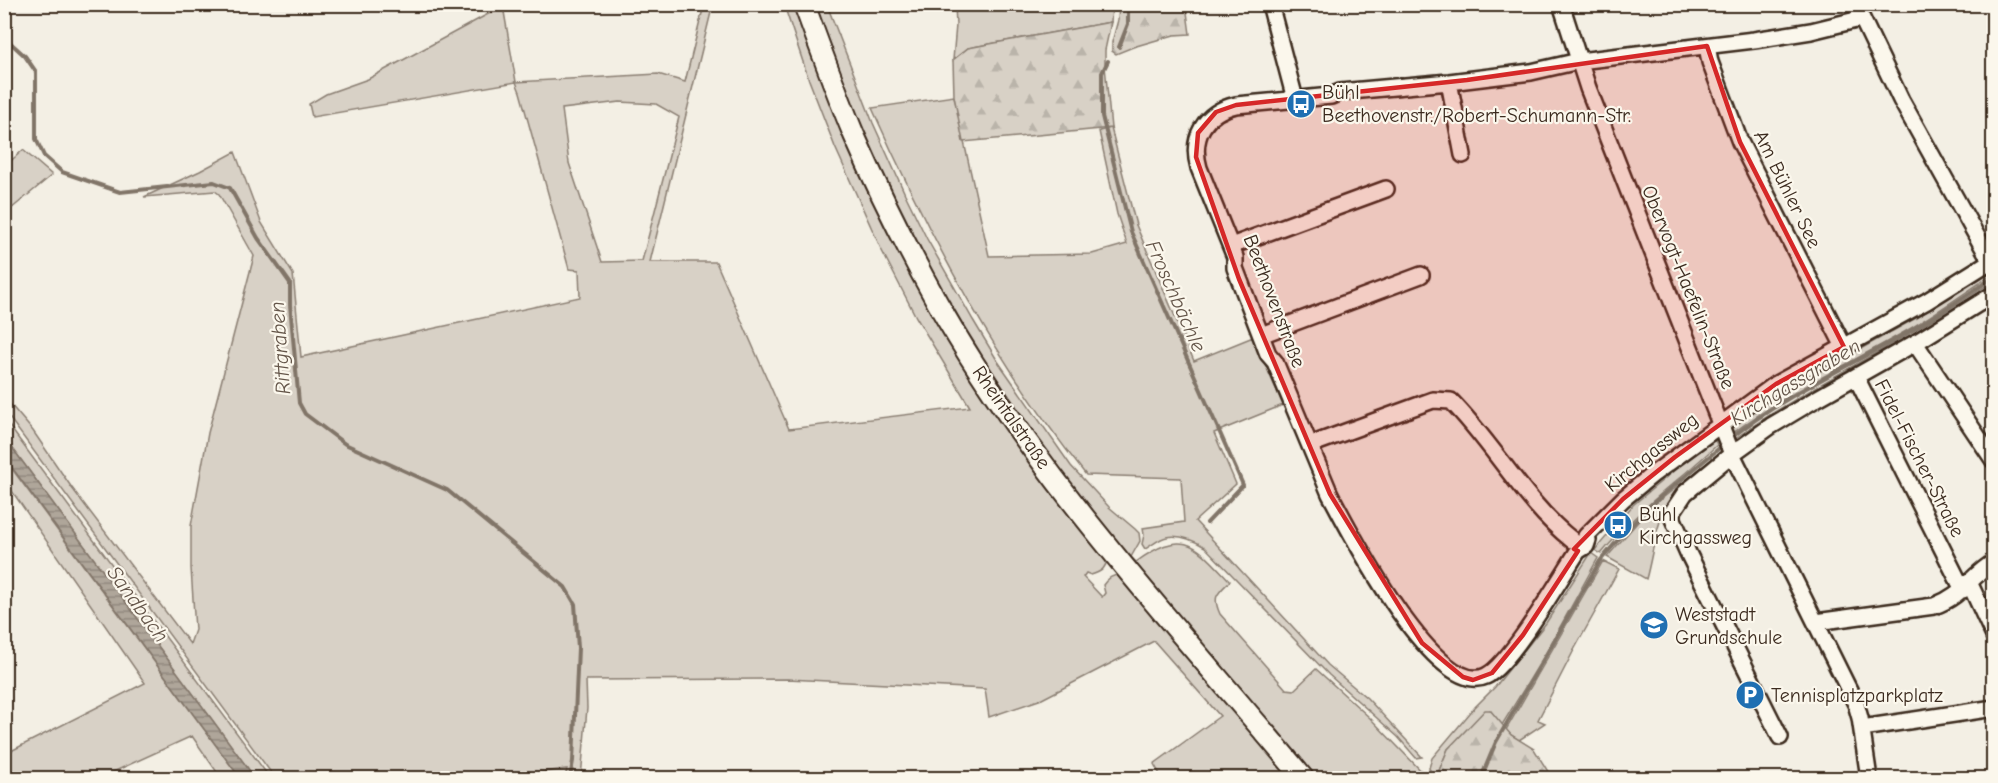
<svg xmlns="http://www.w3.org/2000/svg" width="1998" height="783" font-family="'Comic Neue',sans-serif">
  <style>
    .green { fill: #d8d1c6; stroke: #8a7e72; stroke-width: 1.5; fill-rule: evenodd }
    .forest { fill: url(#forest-firs); stroke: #8a7e72; stroke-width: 1.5 }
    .water { fill: url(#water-rules); stroke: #817468; stroke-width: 1.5 }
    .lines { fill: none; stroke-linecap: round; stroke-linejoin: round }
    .stream { stroke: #817468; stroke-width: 4 }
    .minor-casing { stroke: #3b2a1e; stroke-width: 20 }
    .major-casing { stroke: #3b2a1e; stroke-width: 24 }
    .minor { stroke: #fbf7ec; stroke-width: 15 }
    .major { stroke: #fbf7ec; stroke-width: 20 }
    .marked { fill: #d62828; fill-opacity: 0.2; stroke: #d62828; stroke-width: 4.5; stroke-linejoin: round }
    .labels { text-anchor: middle; stroke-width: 4.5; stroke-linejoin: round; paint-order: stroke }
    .poi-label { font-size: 20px; fill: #3b2a1e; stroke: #fbf7ec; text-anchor: start }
    .street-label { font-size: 20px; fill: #3b2a1e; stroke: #fbf7ec }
    .water-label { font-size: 21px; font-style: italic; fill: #645549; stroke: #fbf7ec }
  </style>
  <defs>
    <pattern id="forest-firs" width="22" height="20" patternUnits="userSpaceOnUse" patternTransform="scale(1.5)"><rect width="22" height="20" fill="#d8d1c6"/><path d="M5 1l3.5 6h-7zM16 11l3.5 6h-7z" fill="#bab4aa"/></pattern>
    <pattern id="water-rules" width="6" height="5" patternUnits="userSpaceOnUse" patternTransform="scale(1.5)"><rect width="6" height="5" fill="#afa69a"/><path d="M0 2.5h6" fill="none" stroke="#90877d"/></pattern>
  </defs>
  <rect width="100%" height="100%" fill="#f3efe4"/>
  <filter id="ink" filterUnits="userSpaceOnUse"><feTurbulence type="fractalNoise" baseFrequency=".0167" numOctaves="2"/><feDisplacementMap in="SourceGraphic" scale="12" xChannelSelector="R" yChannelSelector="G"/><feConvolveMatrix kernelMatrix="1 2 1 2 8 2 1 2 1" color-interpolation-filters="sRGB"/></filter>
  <g filter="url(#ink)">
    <path class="green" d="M713,4L650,262H716L789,429L970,407L916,317L881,249L835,147L809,80L784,5H794L843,133L897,244L1029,458L1079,527L1107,560C1105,570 1100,572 1091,575L1086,573L1083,577L1102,597L1105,593L1103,585C1108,578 1112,575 1121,575L1292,778H1162L1154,764L1220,716L1154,641L1042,699L989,717L985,689L788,679L586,680L587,708L581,778H565L567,769L497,778H275L5,412L4,397L33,431L72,488L190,644L195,630L191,568V526L208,433L254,256L219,194L215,191L144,197L200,171L235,152L261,222L293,274L301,357L580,297L579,270L569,269L520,92L516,82L312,117L309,104L326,94L368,79L503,6L516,82L658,74L685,82L704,5ZM620,102L656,104L679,117L642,261L602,262L569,163L562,109Z
      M810,5H827L873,123L905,194L927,239L973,320L997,360L1071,466L1109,507L1135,529L1139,533L1140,541L1131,557L1136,562C1184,527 1195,544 1230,581C1217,594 1212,596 1220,614L1286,689L1294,690L1316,669L1370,718L1428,778H1313L1090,513L999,388L903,223L867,149Z
      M955,5H1112L1111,22L984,45L968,48L953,60L956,25Z
      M954,96L989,256L1092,254L1127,244L1117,214L1099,131L1111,128L1136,225L1194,361L1253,337L1283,405L1214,433L1236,484L1195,521L1328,665L1367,698L1422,757L1416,758L1398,737L1329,675L1205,547C1195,541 1180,534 1167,537C1160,538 1152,545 1145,549L1142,544L1144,535L1143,528L1184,522L1181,478L1086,475C997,364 930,238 872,108Z
      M23,150L52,175L5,214V166Z
      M1987,273L1990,276C1962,295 1935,314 1906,331C1848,365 1787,392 1733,433L1731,427L1762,404L1916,318Z
      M1992,282L1993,285L1934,325L1738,443L1736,438C1791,398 1852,368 1910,333C1938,317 1965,299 1992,282Z
      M4,419L270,778H255L5,438Z
      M1715,440L1717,445C1677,482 1636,511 1601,554L1595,550L1633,505L1676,469Z
      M1721,452L1722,455C1706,468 1680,485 1669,502C1655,525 1653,554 1646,579L1607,557L1650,508Z
      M4,458L240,778H221L192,736L100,778H5V754L145,683L5,481Z
      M1591,553L1598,558L1544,656L1502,725L1490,710L1448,749L1436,778H1434L1429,768L1432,758L1475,707L1495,687L1546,623Z
      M1603,561L1619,569L1574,650L1538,720L1545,723L1519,740L1511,735L1506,730Z"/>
    <path class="forest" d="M1119,5H1186L1190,34L1174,35L1133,47L1116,54L1112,51V42L1118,20Z
      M1111,22L1105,50V66L1111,128L963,142L954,96L953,60L968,48L984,45Z
      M1485,710H1490L1511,735L1534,749L1552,778H1436L1448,749Z"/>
    <path class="water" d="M5,438L255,778H240L5,458Z"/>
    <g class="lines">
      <path class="stream" d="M4,37L25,56L36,72V139L44,156L62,172L120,192L214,182L230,188L258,238L290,283V305L299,403L305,414L345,444L447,490L565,587L575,604L578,648L573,761L570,778
        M1119,47L1128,24V4
        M1108,61L1102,73V116L1131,232L1243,485L1207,523
        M1731,438C1785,395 1849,366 1908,332C1938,315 1965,296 1994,277
        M1481,778L1496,742L1600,561L1623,534L1652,504L1723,445"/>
      <g class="minor-casing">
        <path id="minor" d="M1270,4L1295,99
          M1561,4L1588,88L1732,454L1856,704L1860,718L1869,778
          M1855,4L1901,100L1994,267
          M1860,19L1811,31L1754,40L1579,61L1531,72L1449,82L1340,92L1331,96L1236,105C1205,112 1190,137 1199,168L1235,257V268L1268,354L1275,362L1330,494C1349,530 1436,700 1486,676C1510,665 1561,577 1578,551L1586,546L1588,540L1586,536L1623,499L1652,475L1776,384L1927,301L1994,259
          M1707,46L1710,62L1740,142L1844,347
          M1449,82L1463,155
          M1231,246L1386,189
          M1261,335L1421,275
          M1915,343L1994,461
          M1856,377L1963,590
          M1310,445L1433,400L1451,401C1493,443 1525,503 1572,540
          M1969,582L1994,636
          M1816,622L1934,606C1964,595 1969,577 1994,562
          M1862,728L1994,708
          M1780,737L1688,553L1673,519V511L1685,493L1732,454L1771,426L1816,399L1915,343L1994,294"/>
      </g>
      <g class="major-casing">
        <path id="major" d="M804,4C820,48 836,92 854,135C879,192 907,248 937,302C1034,475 1177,627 1303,778"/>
      </g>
      <use href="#minor" class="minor"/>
      <use href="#major" class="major"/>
    </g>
  </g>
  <path class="marked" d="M1707,46L1740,142L1844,347L1776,384L1675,457L1623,499L1574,549L1578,551L1523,635L1492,673L1473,680L1463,677L1422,643L1330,494L1239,279L1196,157L1198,133L1216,112L1236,105L1467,80Z"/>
  <defs>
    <g id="bus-disc" transform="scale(1.5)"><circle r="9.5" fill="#1f6fb2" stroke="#fbf7ec"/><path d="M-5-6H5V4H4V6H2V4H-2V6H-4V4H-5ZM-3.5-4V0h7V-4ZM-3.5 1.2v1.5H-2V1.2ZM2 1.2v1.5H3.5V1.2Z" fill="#fff"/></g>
    <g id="school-disc" transform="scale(1.5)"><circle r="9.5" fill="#1f6fb2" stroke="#fbf7ec"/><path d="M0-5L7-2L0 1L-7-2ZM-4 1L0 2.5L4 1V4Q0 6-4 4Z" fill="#fff"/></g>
    <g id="parking-disc" transform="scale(1.5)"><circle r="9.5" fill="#1f6fb2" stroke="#fbf7ec"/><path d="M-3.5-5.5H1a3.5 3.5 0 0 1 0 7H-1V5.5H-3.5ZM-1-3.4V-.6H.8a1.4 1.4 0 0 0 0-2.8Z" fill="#fff"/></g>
  </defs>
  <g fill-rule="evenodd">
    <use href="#bus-disc" x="1301" y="104"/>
    <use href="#bus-disc" x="1618" y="525"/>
    <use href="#school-disc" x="1654" y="625"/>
    <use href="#parking-disc" x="1750" y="695"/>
  </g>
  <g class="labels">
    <g class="poi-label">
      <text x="1322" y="99">Bühl<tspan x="1322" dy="23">Beethovenstr./Robert-Schumann-Str.</tspan></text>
      <text x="1639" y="521">Bühl<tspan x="1639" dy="23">Kirchgassweg</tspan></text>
      <text x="1675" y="621">Weststadt<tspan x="1675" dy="23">Grundschule</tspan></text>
      <text x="1771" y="702">Tennisplatzparkplatz</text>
    </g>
    <g class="street-label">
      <text transform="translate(1788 189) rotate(64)" y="7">Am Bühler See</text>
      <text transform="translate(1689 287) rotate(68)" y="7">Obervogt-Haefelin-Straße</text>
      <text transform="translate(1275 301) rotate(69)" y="7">Beethovenstraße</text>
      <text transform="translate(1012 417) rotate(55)" y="7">Rheintalstraße</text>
      <text transform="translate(1651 452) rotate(-39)" y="7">Kirchgassweg</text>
      <text transform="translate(1920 458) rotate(63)" y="7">Fidel-Fischer-Straße</text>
    </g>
    <g class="water-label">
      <text transform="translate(1176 296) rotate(66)" y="7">Froschbächle</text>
      <text transform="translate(280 348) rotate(-94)" y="7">Rittgraben</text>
      <text transform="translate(1795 382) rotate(-31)" y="7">Kirchgassgraben</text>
      <text transform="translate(138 604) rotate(54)" y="7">Sandbach</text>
    </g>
  </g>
  <rect width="1998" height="783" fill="none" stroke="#fbf7ec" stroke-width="24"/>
  <rect x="12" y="12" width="1974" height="759" fill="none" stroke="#3b2a1e" stroke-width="2" filter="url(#ink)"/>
</svg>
